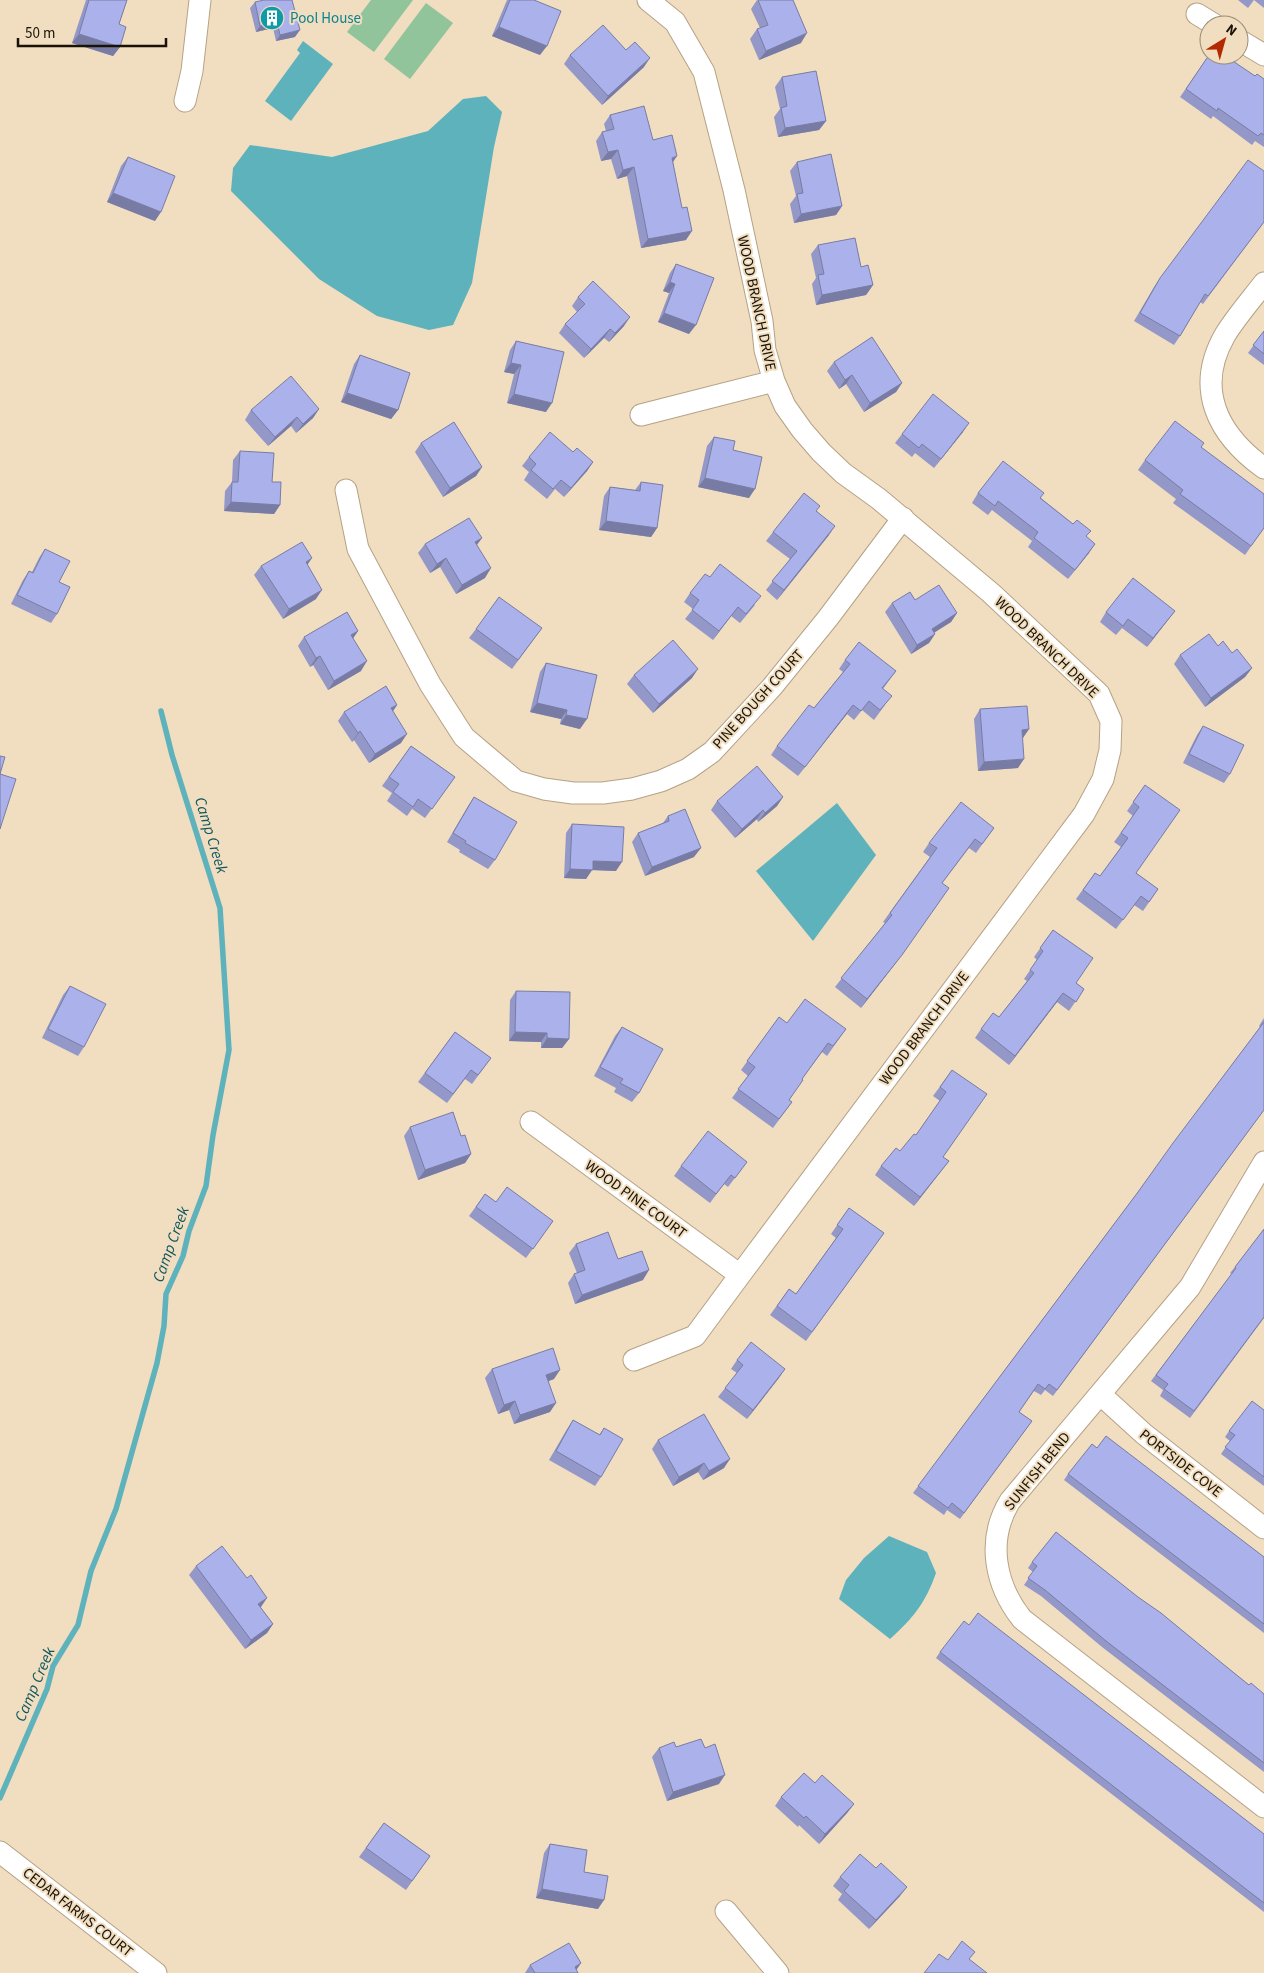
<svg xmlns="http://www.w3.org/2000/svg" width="1264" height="1973" font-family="'Source Sans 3',sans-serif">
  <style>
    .green { fill: #91c49a }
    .water { fill: #5eb2bc }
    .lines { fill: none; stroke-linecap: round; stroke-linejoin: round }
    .stream { stroke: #5eb2bc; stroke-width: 5.5 }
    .street-casing { stroke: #b5a286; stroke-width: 23 }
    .street { stroke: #fff; stroke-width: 21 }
    .wall { fill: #9398c9 }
    .shaded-wall { fill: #787ca4 }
    .building { fill: #abb1ea; stroke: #787ca4 }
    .labels { text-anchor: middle; stroke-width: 4; stroke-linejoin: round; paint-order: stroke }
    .culture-label { font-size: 15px; fill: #0d838f; stroke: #f1ddbf; text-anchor: start }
    .street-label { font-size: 15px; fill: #181207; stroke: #f1ddbf }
    .water-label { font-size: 16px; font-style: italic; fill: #0d575f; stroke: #f1ddbf }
  </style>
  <rect width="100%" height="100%" fill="#f1ddbf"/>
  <path class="green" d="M371,0H413L374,52L347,32Z
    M426,3L453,23L410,79L384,59Z"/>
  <path class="water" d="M303,41L333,64L291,121L265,101L300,53L297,50Z
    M486,96L502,112L494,147L472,283L453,325L429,330L377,316L319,279L231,191L233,168L250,145L332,157L428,131L463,99Z
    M837,803L876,855L813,941L756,871Z
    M889,1536L927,1552L936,1573C925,1604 913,1618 890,1639L839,1599L846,1580L864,1558Z"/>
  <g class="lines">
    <path class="stream" d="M0,1798L47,1689L53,1666L78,1625L91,1571L116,1509L157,1363L164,1326L166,1294L183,1256L189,1231L206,1186L213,1135L229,1050L220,908L172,755L161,711"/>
    <g class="street-casing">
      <path id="street" d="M1197,14L1215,25
        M1239,40L1264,55
        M185,101L192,71L200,0
        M1264,283C1251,300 1236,317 1225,335C1194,389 1218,435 1264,468
        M641,415L774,381
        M346,490L358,549L430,684L464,737L516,781L544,789L573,793H603L632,789L661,781L688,769L712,752L772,687L828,618L903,518
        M531,1122L740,1275
        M1264,1162L1190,1287L1010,1501C986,1540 995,1585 1022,1619L1264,1807
        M634,1360L695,1336L740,1275L1084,814L1103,779L1110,750L1111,721L1099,694L991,593L879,499L843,473L821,452L802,430L785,406L774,381L765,350L762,321L734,190L704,72L675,22L648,0
        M1100,1394L1144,1434L1264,1528
        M0,1852L156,1973
        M726,1911L778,1973"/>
    </g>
    <use href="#street" class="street"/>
  </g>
  <path class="wall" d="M86,0H127L119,24L120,47L113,56L72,43Z
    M507,0H534L540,55L492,36Z
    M757,0L801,43L759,60L750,39L757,29L760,28L751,9Z
    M1238,0H1264V8L1254,0L1248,8Z
    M255,2L295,37L276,41L273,28L256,32L250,8Z
    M626,50L644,67L602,105L564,64L570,55Z
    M1209,55L1255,76L1264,79V147L1255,141L1252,145L1213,116L1211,119L1180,97Z
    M782,77L826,121L819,130L778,137L774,117L780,109L775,87Z
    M610,115L653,140L673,163L686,240L641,248L627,176L617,179L611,159L601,161L596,141L602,132L606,131L604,124Z
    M128,157L155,221L107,202L121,166Z
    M797,162L842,206L836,215L794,223L790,204L796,196L790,171Z
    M1264,222L1203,304L1200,302L1180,336L1174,345L1134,321L1154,287L1160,278Z
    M818,245L861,267L873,285L866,295L816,305L812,284L816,278L811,254Z
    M676,264L689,334L658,322L669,293L663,291L670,273Z
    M578,297L624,326L609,342L604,338L584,358L559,333L565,324L577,312L572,306Z
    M1264,331V365L1248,353Z
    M516,341L546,412L507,403L514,374L504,372L510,350Z
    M360,355L398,410L391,419L341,402L354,364Z
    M834,362L902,383L896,392L864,412L846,384L839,389L827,371Z
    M319,409L313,418L296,433L291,426L268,446L245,420L251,410Z
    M963,432L934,468L915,453L912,457L895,443L902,434Z
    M714,437L733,450L749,498L698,487L707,446Z
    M421,443L482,467L476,476L443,497L415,452Z
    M1201,448L1264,528L1245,555L1173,503L1176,499L1138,470L1145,460Z
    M240,451L272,482L280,505L274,514L224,511L225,491L232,482L233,460Z
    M573,452L593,462L587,471L564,497L555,489L547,499L524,480L529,472L522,466L529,457Z
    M641,482L657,528L651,537L599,530L604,496L610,487L635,490Z
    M978,493L1041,498L1073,524L1091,531L1086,536L1089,553L1068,579L1028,547L1032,541L992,510L988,515L972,503Z
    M817,511L829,535L777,600L766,590L790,559L766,541L773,532Z
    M482,538L477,545L485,578L456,594L440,567L430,573L418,553L425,544Z
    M45,549L59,582L57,614L51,623L11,604L23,580L29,571L32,572L39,558Z
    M261,566L316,599L283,619L254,575Z
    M710,577L755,605L740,623L731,616L713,640L685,619L693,609L684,602L690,593Z
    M915,600L957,613L951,622L934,633L935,634L929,643L911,654L885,612L892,603Z
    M1175,611L1147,647L1122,628L1116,635L1100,622L1106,612Z
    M542,628L512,669L469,638L476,629Z
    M358,631L353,638L361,671L328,690L313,665L310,667L298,646L304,637Z
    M1218,646L1232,653L1252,668L1245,677L1205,707L1174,664L1180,655Z
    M845,660L896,671L883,689L885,705L874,720L862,710L854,720L847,714L798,776L771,755L777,746L814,708L843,672L839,669Z
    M546,663L580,729L560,724L561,719L530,712L540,672Z
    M634,675L692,678L653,713L627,684Z
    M397,705L393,711L401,743L369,763L354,740L352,742L338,721L344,712Z
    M980,709L1029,729L1022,738L1018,768L978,771L974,719Z
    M1203,726L1230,774L1224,783L1183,763L1197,735Z
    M411,746L455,777L425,818L412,809L407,816L387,801L392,793L382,786Z
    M1145,785L1136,873L1158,889L1143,911L1134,905L1116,929L1076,899L1095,873L1100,876L1121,847L1114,842L1133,816L1127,811Z
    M474,797L495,860L488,869L459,852L460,850L447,842L468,806Z
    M783,797L777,806L758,822L757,819L735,838L711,810L717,801Z
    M668,816L694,857L645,876L632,842L638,833L663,823Z
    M572,824L616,871L592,870L586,879L564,878L566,833Z
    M994,828L976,853L969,848L942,883L895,964L861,1008L835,987L885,923L883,922L930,857L923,852L929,843Z
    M1053,930L1076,983L1084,989L1069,1011L1057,1002L1009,1065L975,1038L981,1029L999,1017L1027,981L1024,979L1037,960L1034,957Z
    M70,986L84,1047L78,1056L42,1038L63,995Z
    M516,991L569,1039L562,1048H541V1042L509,1041L510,1000Z
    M779,1017L787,1023L846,1029L827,1056L822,1052L802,1079L789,1100L792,1102L773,1128L732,1098L748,1076L741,1070Z
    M1264,1018V1110L1053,1396L1045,1390L1041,1395L1034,1391L1019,1412L1032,1421L960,1519L947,1510L944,1515L913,1493L1138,1192L1260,1027L1259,1026Z
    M622,1027L639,1093L632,1102L614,1092L616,1088L594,1076L615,1036Z
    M455,1032L491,1058L472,1084L465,1079L447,1103L418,1082Z
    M952,1070L943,1157L949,1161L914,1206L875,1175L881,1166L900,1151L916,1135L940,1101L933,1096Z
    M410,1127L461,1136L471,1154L465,1163L418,1180L404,1136Z
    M747,1162L728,1187L724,1184L710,1203L674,1176L681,1166Z
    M485,1194L496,1202L553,1221L526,1258L469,1216Z
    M849,1208L884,1233L806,1341L770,1315L789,1289L796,1294L836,1238L831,1234Z
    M1264,1229V1318L1190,1418L1160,1396L1163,1390L1151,1381L1232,1274L1230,1273L1235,1267Z
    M576,1244L618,1259L643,1280L575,1304L568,1283L574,1274L577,1273L569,1253Z
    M737,1360L785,1369L747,1419L718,1397L737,1373L731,1369Z
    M492,1369L554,1379L549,1381L550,1412L514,1424L509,1410L498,1414L485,1378Z
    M1264,1410V1486L1221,1454L1230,1441L1225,1437L1229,1431Z
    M573,1420L599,1435L604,1428L601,1477L595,1486L549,1460L567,1429Z
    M658,1440L724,1468L703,1480L698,1472L673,1486L652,1449Z
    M1097,1448L1264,1557V1633L1064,1480L1068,1474Z
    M1032,1562L1223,1664L1249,1685L1264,1694V1772L1102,1647L1041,1596L1024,1585L1033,1572L1028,1568Z
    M196,1566L260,1607L273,1624L267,1633L245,1649L189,1575Z
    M940,1652L1264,1834V1912L936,1658Z
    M676,1747L719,1784L667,1801L652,1757L659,1748Z
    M815,1783L854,1804L847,1813L819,1844L799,1825L798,1827L775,1806L781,1797Z
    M384,1823L430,1856L406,1890L359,1857Z
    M550,1844L584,1872L598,1909L536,1898L544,1853Z
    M876,1868L900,1896L869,1929L838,1900L842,1894L833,1886L840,1877Z
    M581,1963L576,1970L578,1973H525L530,1965Z"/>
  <path class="shaded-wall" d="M277,22L273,28L256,32L260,26Z
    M499,27L547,46L540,55L492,36Z
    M300,30L295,37L276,41L280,35Z
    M807,33L801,43L759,60L766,51Z
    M79,34L120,47L113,56L72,43Z
    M650,58L644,67L602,105L608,96Z
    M826,121L819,130L778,137L785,128Z
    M618,150L611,159L601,161L608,152Z
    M677,156L671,165L672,158Z
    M634,167L627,176L617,179L623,170Z
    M113,193L161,212L155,221L107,202Z
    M842,206L836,215L794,223L801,214Z
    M692,231L686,240L641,248L648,239Z
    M670,282L675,284L669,293L663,291Z
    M873,285L866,295L816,305L822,295Z
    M664,313L696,325L689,334L658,322Z
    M630,317L624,326L609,342L615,333Z
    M610,329L604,338L584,358L591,349Z
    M511,363L521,365L514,374L504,372Z
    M852,375L846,384L839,389L845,380Z
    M902,383L896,392L864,412L870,403Z
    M347,393L398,410L391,419L341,402Z
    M514,394L552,403L546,412L507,403Z
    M319,409L313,418L296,433L303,424Z
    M297,417L291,426L268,446L275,437Z
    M969,423L963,432L934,468Z
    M593,462L587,471L564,497L571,488Z
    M482,467L476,476L443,497L450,488Z
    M705,478L755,489L749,498L698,487Z
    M231,502L280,505L274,514L224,511Z
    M606,521L657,528L651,537L599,530Z
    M835,526L829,535L777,600L784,590Z
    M482,538L475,547V542Z
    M1095,544L1089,553L1068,579L1075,570Z
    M312,558L306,567V562Z
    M446,558L440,567L430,573L437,564Z
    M491,568L485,578L456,594L462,585Z
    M322,590L316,599L283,619L289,609Z
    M738,607L731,616L713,640L719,631Z
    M1175,611L1147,647L1153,638Z
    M957,613L951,622L925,638L932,629Z
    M358,631L352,640L351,635Z
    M935,634L929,643L911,654L917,645Z
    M320,656L313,665L310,667L316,658Z
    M367,661L361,671L328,690L334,681Z
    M1252,668L1245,677L1205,707L1211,698Z
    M698,669L692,678L653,713L659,704Z
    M537,703L567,710L561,719L530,712Z
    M397,705L391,714V708Z
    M853,705L847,714L798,776L805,767Z
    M566,715L587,719L580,729L560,724Z
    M1029,729L1023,738L1015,739L1022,730Z
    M360,731L354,740L352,742L358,733Z
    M407,734L401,743L369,763L375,754Z
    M1024,759L1018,768L978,771L984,762Z
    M783,797L777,806L758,822L765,813Z
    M763,810L757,819L735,838L742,829Z
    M701,848L694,857L645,876L652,867Z
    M593,861L622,862L616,871L592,870L586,879L564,878L570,869Z
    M949,888L895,964L861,1008L867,999Z
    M1063,993L1057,1002L1009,1065L1015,1056Z
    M515,1032L547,1033L541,1042L509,1041Z
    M547,1038L569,1039L562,1048H541Z
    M471,1154L465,1163L418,1180L425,1170Z
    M949,1161L914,1206L920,1197Z
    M649,1270L643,1280L575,1304L582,1295Z
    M785,1369L779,1378L747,1419L753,1410Z
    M560,1370L554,1379L540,1384L546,1375Z
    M515,1401L509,1410L498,1414L504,1405Z
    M556,1403L550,1412L514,1424L520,1415Z
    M730,1459L724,1468L703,1480L709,1471Z
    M704,1463L698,1472L673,1486L679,1477Z
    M267,1598L261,1607L252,1613L258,1604Z
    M273,1624L267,1633L245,1649L251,1640Z
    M725,1775L719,1784L667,1801L673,1792Z
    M854,1804L847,1813L819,1844L825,1834Z
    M907,1887L900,1896L869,1929L876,1920Z
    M542,1889L604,1900L598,1909L536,1898Z
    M581,1963L575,1972V1967Z"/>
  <path class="building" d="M89,0H127L119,24L126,27L120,47L79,34Z
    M264,0H292L300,30L280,35L277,22L260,26L255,2Z
    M510,0H534L561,11L547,46L499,27Z
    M758,0H793L807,33L766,51L757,29L768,25Z
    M603,25L626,50L635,42L650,58L608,96L570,55Z
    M1209,55H1224L1255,76L1257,74L1264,79V135L1261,133L1258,136L1218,108L1217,111L1186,89Z
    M816,71L826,121L785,128L781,108L787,106L782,77Z
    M644,106L653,140L672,135L677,156L672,158L682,208L687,207L692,231L648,239L634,167L623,170L618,150L608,152L602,132L614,129L610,115Z
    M831,154L842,206L801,214L797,194L803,193L797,162Z
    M128,157L175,176L161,212L113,193Z
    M1248,160L1264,171V222L1208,296L1205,294L1180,336L1140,313L1160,278Z
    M855,238L861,267L868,265L873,285L822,295L818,275L824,274L818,245Z
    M676,264L714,278L696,325L664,313L675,284L670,282Z
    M593,281L630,317L615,333L610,329L591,349L565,324L585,304L578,297Z
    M1264,331V354L1253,345Z
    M872,337L902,383L870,403L852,375L845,380L834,362Z
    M516,341L564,352L552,403L514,394L521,365L511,363Z
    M360,355L410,373L398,410L347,393Z
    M291,376L319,409L303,424L297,417L275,437L251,410Z
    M933,394L969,423L941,459L922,444L919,448L902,434Z
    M1175,421L1204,443L1201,447L1264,494V528L1251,546L1180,494L1183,490L1145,460Z
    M454,422L482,467L450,488L421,443Z
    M550,432L573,452L577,448L593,462L571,488L561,480L553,489L531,470L536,464L529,457Z
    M714,437L735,441L733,450L762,457L755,489L705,478Z
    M240,451L274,453L272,482H281L280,505L231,502L232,482H238Z
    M1003,461L1044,493L1040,498L1073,524L1077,520L1091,531L1086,536L1095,544L1075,570L1034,538L1038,532L998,501L995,506L978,493Z
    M641,482L663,485L657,528L606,521L610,487L640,491Z
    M804,493L820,506L816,511L835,526L784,590L772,581L797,551L773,532Z
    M469,518L482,538L475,542L491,568L462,585L446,558L437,564L425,544Z
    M302,542L312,558L306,562L322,590L289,609L261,566Z
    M45,549L70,561L59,582L70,587L57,614L17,595L29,571L33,573Z
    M720,564L761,596L746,614L738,607L719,631L692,610L699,600L690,593L705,574L710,577Z
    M1133,578L1175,611L1153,638L1128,619L1123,626L1106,612Z
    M939,585L957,613L932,629L935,634L917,645L892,603L910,592L915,600Z
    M499,597L542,628L518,660L476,629Z
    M347,612L358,631L351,635L367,661L334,681L320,656L316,658L304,637Z
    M1209,634L1218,646L1223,641L1232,653L1237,649L1252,668L1211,698L1180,655Z
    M673,640L698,669L659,704L634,675Z
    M859,642L896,671L882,688L892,696L880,710L869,701L861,711L853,705L805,767L777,746L809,705L814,708L850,664L845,660Z
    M546,663L597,675L587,719L566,715L567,710L537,703Z
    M386,686L397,705L391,708L407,734L375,754L360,731L358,733L344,712Z
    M1027,706L1029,729L1022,730L1024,759L984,762L980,709Z
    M1203,726L1244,745L1230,774L1189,754Z
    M411,746L455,777L432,809L418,799L413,807L393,792L399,784L389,777Z
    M0,756L5,757L0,774L16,779L0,829Z
    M757,766L783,797L765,813L763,810L742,829L717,801Z
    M1145,785L1180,810L1136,873L1158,889L1149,902L1141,896L1123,920L1083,890L1095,873L1100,876L1128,838L1121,833L1139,807L1133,802Z
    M474,797L517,822L495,860L465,843L466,841L453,833Z
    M961,802L994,828L982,844L975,839L942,883L949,888L902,955L867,999L841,978L892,915L890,913L937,848L929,843Z
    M685,809L701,848L652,867L638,833L669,821L668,816Z
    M572,824L624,827L622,862L593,861V870L570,869Z
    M1053,930L1093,958L1076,983L1084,989L1076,1002L1063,993L1015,1056L981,1029L993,1013L999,1017L1034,973L1030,970L1043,951L1040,948Z
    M70,986L106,1004L84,1047L48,1029Z
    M516,991L570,992L569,1039L547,1038V1033L515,1032Z
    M805,999L846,1029L833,1046L828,1043L802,1079L803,1080L789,1100L792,1102L779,1119L738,1089L755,1067L747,1061L779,1017L787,1023Z
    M1264,1022V1110L1057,1390L1049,1384L1045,1389L1038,1384L1019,1412L1032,1421L964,1513L952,1503L948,1508L918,1486L1138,1192L1173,1143Z
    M622,1027L663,1049L639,1093L620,1083L623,1079L600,1067Z
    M455,1032L491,1058L478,1075L471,1070L453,1094L425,1073Z
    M952,1070L987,1094L943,1157L949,1161L920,1197L881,1166L896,1148L900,1151L914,1134L916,1135L946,1092L940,1087Z
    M453,1112L461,1136L465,1135L471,1154L425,1170L410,1127Z
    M708,1131L747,1162L735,1178L731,1175L716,1194L681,1166Z
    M507,1187L553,1221L533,1249L476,1207L485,1194L496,1202Z
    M849,1208L884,1233L812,1332L777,1306L789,1289L796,1294L843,1229L837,1225Z
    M1264,1229V1317L1194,1411L1164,1389L1168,1384L1156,1375L1236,1268L1235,1267Z
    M608,1232L618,1259L642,1251L649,1270L582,1295L574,1274L585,1270L576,1244Z
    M751,1342L785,1369L753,1410L725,1388L743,1365L737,1360Z
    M553,1348L560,1370L546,1375L556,1403L520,1415L515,1401L504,1405L492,1369Z
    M1252,1401L1264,1410V1477L1225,1447L1235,1435L1229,1431Z
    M704,1414L730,1459L709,1471L704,1463L679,1477L658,1440Z
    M573,1420L600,1435L604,1428L623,1439L601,1477L556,1451Z
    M1106,1436L1264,1557V1624L1068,1474L1092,1444L1097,1448Z
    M1056,1532L1138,1597L1161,1613L1223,1664L1249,1685L1251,1683L1264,1694V1763L1106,1641L1045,1590L1028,1578L1037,1566L1032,1562Z
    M222,1546L247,1578L251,1575L267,1598L258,1604L273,1624L251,1640L196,1566Z
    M978,1613L1264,1834V1903L940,1652L964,1621L969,1625Z
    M701,1739L705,1748L715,1744L725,1775L673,1792L659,1748L674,1742L676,1747Z
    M804,1773L815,1783L822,1775L854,1804L825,1834L806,1816L804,1818L781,1797Z
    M384,1823L430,1856L412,1881L366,1848Z
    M550,1844L587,1850L584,1872L608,1876L604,1900L542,1889Z
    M860,1854L876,1868L881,1863L907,1887L876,1920L844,1891L849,1885L840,1877Z
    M962,1941L975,1952L969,1959L987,1973H924L939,1954L948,1960Z
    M569,1943L581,1963L575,1967L578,1973H535L530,1965Z"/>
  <defs>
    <g id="building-disc" transform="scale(1.25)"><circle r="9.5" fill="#0f9aa8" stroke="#f1ddbf"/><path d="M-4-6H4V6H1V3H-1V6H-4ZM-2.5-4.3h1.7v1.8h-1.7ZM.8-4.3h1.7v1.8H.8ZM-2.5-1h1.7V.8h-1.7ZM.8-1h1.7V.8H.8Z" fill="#fff"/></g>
  </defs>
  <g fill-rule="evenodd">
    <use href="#building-disc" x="272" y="18"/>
  </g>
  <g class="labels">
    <g class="culture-label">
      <text x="290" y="23">Pool House</text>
    </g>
    <g class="street-label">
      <text transform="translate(757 303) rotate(78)" y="5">WOOD BRANCH DRIVE</text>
      <text transform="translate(1047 647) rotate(44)" y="5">WOOD BRANCH DRIVE</text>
      <text transform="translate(758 699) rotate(-48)" y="5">PINE BOUGH COURT</text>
      <text transform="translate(924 1028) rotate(-53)" y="5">WOOD BRANCH DRIVE</text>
      <text transform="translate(636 1199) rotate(36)" y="5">WOOD PINE COURT</text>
      <text transform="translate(1181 1463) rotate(38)" y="5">PORTSIDE COVE</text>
      <text transform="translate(1037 1471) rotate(-51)" y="5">SUNFISH BEND</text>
      <text transform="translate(78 1912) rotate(38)" y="5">CEDAR FARMS COURT</text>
    </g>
    <g class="water-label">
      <text transform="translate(212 835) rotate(73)" y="6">Camp Creek</text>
      <text transform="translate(170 1244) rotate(-70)" y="6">Camp Creek</text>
      <text transform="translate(34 1684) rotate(-67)" y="6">Camp Creek</text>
    </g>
  </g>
  <g transform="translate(1224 40) rotate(37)"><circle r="24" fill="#f1ddbf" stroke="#9a8c75"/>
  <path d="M0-4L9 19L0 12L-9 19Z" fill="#b32900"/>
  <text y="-8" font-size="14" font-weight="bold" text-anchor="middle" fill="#181207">N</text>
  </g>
  <path d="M18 38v8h148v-8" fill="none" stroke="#181207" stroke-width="2.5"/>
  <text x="25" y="38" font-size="15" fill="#181207" stroke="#f1ddbf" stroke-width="4" paint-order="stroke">50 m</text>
</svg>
